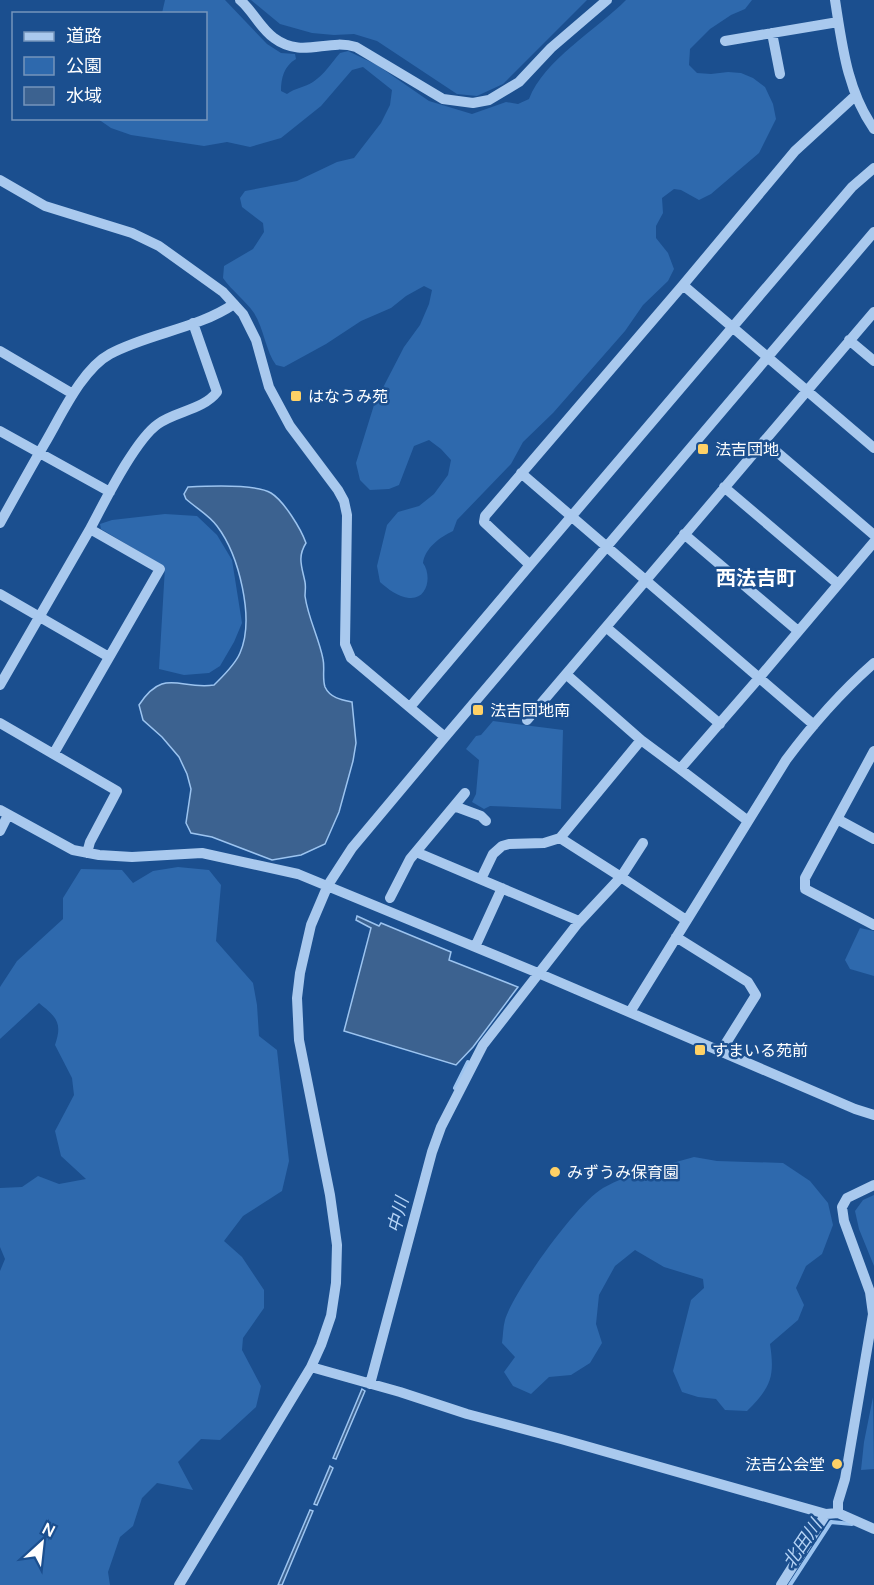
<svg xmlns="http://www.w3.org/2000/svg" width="874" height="1585" font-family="Manrope,'Noto Sans JP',sans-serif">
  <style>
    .green { fill: #2e69ad }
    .water { fill: #3c6290; stroke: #9cc4f0; stroke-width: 1.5 }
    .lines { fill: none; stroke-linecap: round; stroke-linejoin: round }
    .stream { stroke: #9cc4f0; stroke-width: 4 }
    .minor { stroke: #a9c9ee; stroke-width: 10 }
    .poi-dot { fill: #ffd166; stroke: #1b4f8f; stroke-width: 2 }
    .labels { text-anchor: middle; stroke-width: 5; stroke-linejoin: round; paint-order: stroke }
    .poi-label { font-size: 16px; fill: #fff; stroke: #1b4f8f; text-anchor: start }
    .water-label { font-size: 18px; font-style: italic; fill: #b5d3f5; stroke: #1b4f8f }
    .quarter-label { font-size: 20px; font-weight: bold; fill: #fff; stroke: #1b4f8f }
  </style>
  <rect width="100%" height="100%" fill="#1b4f8f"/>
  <path class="green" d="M165,0H225L267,44L281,53L295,54L296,59C284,66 281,78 281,91L287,94C295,88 305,87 313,82C325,74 331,63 340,53L348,51L377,65L429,101L472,114L506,102L518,104L529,99C544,60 596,30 626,0H752L745,9L731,15L710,29L690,49L689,65L697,73L711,74L728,72L741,73L753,78L765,87L773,104L776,119L759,153L711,194L699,200L681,190L674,189L662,198L663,213L656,226V238L668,253L674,269L668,281L643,305L625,331L553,413L523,442L511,464L457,520L453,531C440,537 425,548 423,563C432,575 428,600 409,598C398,597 388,589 380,582L377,566L387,525L398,512L419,506L434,494L448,475L451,460L441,449L429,440L414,446L399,485L389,489L370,490L360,480L356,463L374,405L404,347L420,325L429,304L432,290L424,286L406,296L391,308L361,321L326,344L284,367L276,365C266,352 264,329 254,313C245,300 232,291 223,278L224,266L253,249L264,232L263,223L242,207L240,198L245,191L297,181L337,162L354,158L381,123L390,105L392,90L363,67L352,70L321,106L281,138L250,147L227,142L204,146L131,135L111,128L98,119L206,118V14L162,13Z
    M251,0H587L503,84L477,96L457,94L377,41L354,34L334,35L312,33L280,24Z
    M165,514L197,516L217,535L232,560L242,623L234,642L220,666L209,673L184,675L159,669L165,567L101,529L100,524L112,520Z
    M493,721L563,730L561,809L490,806L484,809L472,802L476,794L479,760L466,749L476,736L481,735Z
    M178,867L209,870L221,885L216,941L253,983L257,1005L259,1036L277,1050L289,1161L282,1191L243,1216L224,1241L242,1257L264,1290V1308L243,1338L242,1350L261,1386L256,1407L220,1440L201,1439L178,1462L193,1490L157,1483L142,1498L133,1526L120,1537L108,1572L110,1585H0V1271L5,1259L0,1247V1188L22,1187L38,1176L59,1184L86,1179L61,1156L55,1131L74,1095L72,1078L55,1045C63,1022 56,1017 39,1003L0,1039V987L17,961L63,919V898L81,869L122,870L133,883L153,871Z
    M860,928L874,931V976L850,969L845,960Z
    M694,1157L717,1161L783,1163L810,1181L828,1203L833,1225L822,1254L806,1266L796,1288L804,1305L798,1320L770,1344C775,1377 771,1387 747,1411L725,1410L716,1399L698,1397L682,1392L673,1371L691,1300L704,1288L703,1279L664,1267L635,1250L615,1266L599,1295L596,1324L602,1343L590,1363L571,1375L549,1377L531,1394L513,1386L504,1372L515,1357L502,1343C503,1336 503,1327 505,1320C513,1292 577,1203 603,1188C631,1172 663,1166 694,1157Z
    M874,1195V1266L859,1229L855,1211L863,1200Z
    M873,1397L874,1469L861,1470L864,1442Z"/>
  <path class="water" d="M188,487C207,486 257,484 271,493C284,501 301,529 306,543C297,557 302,567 305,582C306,587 305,592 305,596C308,618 319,638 323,659C325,668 322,678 325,687C330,698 342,700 352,702L356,743L353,761L339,812L325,844L301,855L272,860L212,837L191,833L186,823L191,789L187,774L179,757L162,737L143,720L139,705C164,667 179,690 214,685C223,676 235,665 240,653C255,619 239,555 217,526C209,515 196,508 186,499L184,494Z
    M357,916L379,926L381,923L451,952L449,960L518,987L473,1047L456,1065L344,1031L371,928L356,920Z
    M362,1389L365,1391L336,1459L333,1458Z
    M330,1466L333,1468L317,1505L314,1504Z
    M310,1510L313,1511L282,1585H278Z"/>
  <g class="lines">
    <path class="stream" d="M455,1088L468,1062
      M790,1585L831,1522L852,1524"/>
    <path class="minor" d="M240,0C253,11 260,28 274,38C302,59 327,38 356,47L443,99L473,103L489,100L519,82L551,48L607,0
      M835,0C842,44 847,91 874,129
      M772,33L780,74
      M725,41L838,22
      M855,96L795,151L683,285L874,448
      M0,180L45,206L132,233L159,246L223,292L243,314L256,340L269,387L290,426L338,490L344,501L347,515L345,644L351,658L445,737
      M849,340L874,361
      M0,351L73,394
      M0,431L110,492
      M764,441L874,535
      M521,473L814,725
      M724,487L838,584
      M0,523C15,496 30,469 45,443C61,416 82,369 110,354C149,333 197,329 234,304
      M684,534L798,631
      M530,565L852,187L874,168
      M0,594L109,657
      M607,628L720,724
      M567,675L641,740L680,769L759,678L874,542
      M0,685L90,529
      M410,707L530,565L484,522L485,516L683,285
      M527,720L874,312
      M0,723L117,791L90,842L87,853
      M874,751L805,878V889L874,925
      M54,753L160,569L90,529C104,503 135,440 158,424C176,411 203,410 217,392L193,323
      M680,769L748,821
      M454,806L481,816L486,821
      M0,810L73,850L99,855L132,857L202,853L298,874L538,973L855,1109L874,1115
      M837,819L874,839
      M0,831L8,815
      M560,838L621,877L643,843
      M416,852L579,921
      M481,879L493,854L502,846L509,844L544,843L560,838L641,740
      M390,898L410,859L465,793
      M676,937L748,982L756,995L721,1051
      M475,947L502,888
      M630,1012L786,760C812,725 841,692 874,663
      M311,1367L400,1392L467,1414L561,1439L826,1514L838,1513L874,1529
      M370,1384L432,1152L441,1127L483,1045L578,923L621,877L686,920
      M838,1513V1502L845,1479L873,1314L870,1292L844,1221L842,1207L847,1198L874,1185
      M179,1585L311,1367L321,1345L331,1316L336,1283L337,1245L330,1195L299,1040L297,998L300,973L311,925L328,885L352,848L445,737L874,232
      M781,1585L826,1514"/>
  </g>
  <g class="poi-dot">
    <rect x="290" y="390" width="12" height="12" rx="3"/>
    <rect x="697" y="443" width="12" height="12" rx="3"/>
    <rect x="472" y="704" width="12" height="12" rx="3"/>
    <rect x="694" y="1044" width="12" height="12" rx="3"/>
    <circle cx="555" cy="1172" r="6"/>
    <circle cx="837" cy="1464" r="6"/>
  </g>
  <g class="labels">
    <g class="poi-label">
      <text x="308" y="402">はなうみ苑</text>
      <text x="715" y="455">法吉団地</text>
      <text x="490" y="716">法吉団地南</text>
      <text x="712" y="1056">すまいる苑前</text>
      <text x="567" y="1178">みずうみ保育園</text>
      <text x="825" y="1470" text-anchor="end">法吉公会堂</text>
    </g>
    <g class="water-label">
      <text transform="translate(398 1215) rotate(-75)" y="6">中川</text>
      <text transform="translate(802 1544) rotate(-56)" y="6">北田川</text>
    </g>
    <g class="quarter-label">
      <text x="756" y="585">西法吉町</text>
    </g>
  </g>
  <rect x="12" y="12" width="195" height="108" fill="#1b4f8f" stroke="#7695bc" stroke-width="1.5"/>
  <rect x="24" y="32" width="30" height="9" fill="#a9c9ee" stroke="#7695bc" stroke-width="1.5"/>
  <text x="66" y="42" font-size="18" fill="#ffffff">道路</text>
  <rect x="24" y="57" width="30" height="18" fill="#2e69ad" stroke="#7695bc" stroke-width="1.5"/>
  <text x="66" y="72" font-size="18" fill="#ffffff">公園</text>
  <rect x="24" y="87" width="30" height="18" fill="#3c6290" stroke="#7695bc" stroke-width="1.5"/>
  <text x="66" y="102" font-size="18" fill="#ffffff">水域</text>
  <g transform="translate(42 1543) rotate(27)" stroke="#1b4f8f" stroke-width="4.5" paint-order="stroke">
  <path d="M0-4.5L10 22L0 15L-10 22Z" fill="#ffffff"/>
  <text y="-9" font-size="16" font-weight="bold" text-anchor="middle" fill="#ffffff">N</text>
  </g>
</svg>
